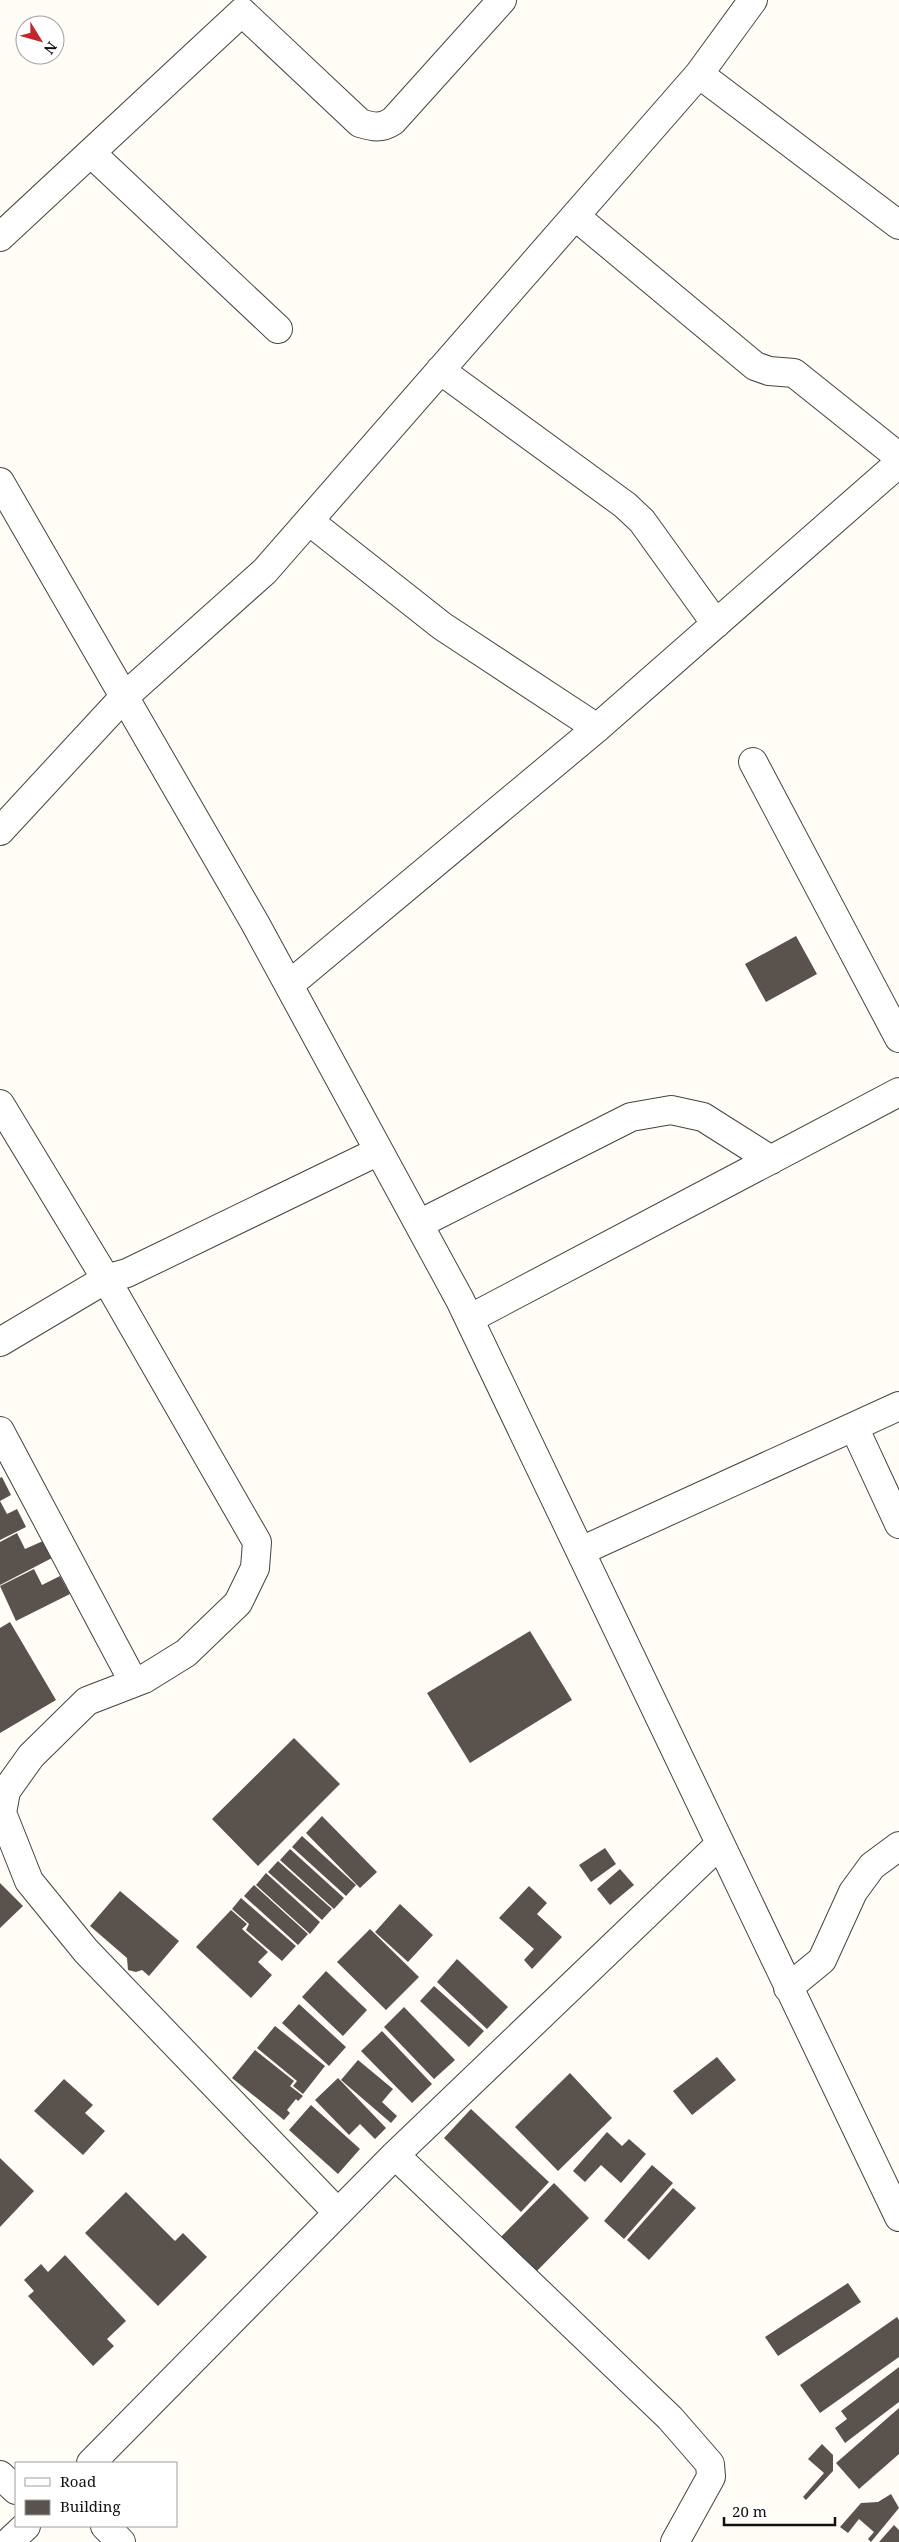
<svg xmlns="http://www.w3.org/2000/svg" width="899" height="2542" font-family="'Noto Serif',serif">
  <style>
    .building { fill: #5a524d }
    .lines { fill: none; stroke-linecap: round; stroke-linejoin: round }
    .minor-casing { stroke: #444; stroke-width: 30 }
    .minor { stroke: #fff; stroke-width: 28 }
  </style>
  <rect width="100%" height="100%" fill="#fffdf5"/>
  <path class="building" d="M796,936L817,974L766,1002L745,964Z
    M2,1477L11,1495L0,1501V1478Z
    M0,1501L7,1514L17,1509L26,1527L0,1540Z
    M17,1533L25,1549L43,1541L52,1558L0,1585V1542Z
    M34,1569L42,1585L60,1576L70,1594L16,1621L0,1586Z
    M10,1622L56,1700L0,1733V1628Z
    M530,1631L572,1700L470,1763L427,1693Z
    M294,1738L340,1784L258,1866L212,1819Z
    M322,1816L377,1872L360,1888L306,1833Z
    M302,1836L356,1885L346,1896L292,1847Z
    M605,1848L616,1864L591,1882L579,1865Z
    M290,1849L344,1898L334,1909L280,1860Z
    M278,1861L332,1909L322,1920L268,1872Z
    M620,1869L634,1885L610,1905L597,1889Z
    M266,1873L320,1922L310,1934L256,1885Z
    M0,1883L23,1906L0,1928Z
    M254,1885L308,1934L298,1945L244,1896Z
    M529,1886L547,1903L537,1914L562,1937L532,1969L524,1960L534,1949L499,1918Z
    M120,1891L179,1941L149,1976L142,1970L136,1972L128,1970L127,1958L90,1926Z
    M241,1898L296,1946L282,1961L246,1930L249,1924L232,1909Z
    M400,1904L433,1935L408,1962L375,1932Z
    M231,1910L247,1924L242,1929L268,1952L258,1962L272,1975L251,1998L196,1947Z
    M370,1929L419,1977L386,2010L337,1962Z
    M457,1959L508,2007L487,2029L437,1982Z
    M326,1971L367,2010L343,2036L302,1997Z
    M434,1986L484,2031L469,2047L420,2001Z
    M299,2004L346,2047L329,2066L282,2023Z
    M404,2007L455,2060L434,2079L384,2027Z
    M275,2026L325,2066L303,2094L293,2086L297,2081L257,2048Z
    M382,2031L432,2084L412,2103L361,2051Z
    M255,2050L294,2081L290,2086L303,2096L298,2101L296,2099L287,2110L290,2113L284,2120L232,2078Z
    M717,2057L736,2080L692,2115L673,2091Z
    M358,2060L393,2089L382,2102L397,2116L391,2123L341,2080Z
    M570,2073L612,2118L558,2171L515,2127Z
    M338,2078L386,2128L375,2139L360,2124L349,2135L315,2100Z
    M64,2079L93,2105L85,2113L105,2131L83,2155L34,2111Z
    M311,2105L360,2149L338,2174L289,2130Z
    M471,2109L549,2182L521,2212L444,2138Z
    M607,2132L622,2146L629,2139L646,2154L621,2183L601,2165L585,2182L573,2171Z
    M0,2158L34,2191L0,2227Z
    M652,2165L673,2183L624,2239L604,2221Z
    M554,2183L589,2218L533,2275L498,2240Z
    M673,2188L696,2208L649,2260L627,2240Z
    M126,2192L175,2241L183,2233L207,2257L158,2306L85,2233Z
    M65,2255L126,2321L107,2339L114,2346L93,2366L28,2296L34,2291L24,2280L41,2264L48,2272Z
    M848,2283L861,2302L778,2356L765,2337Z
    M897,2317L899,2320V2357L820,2413L800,2385Z
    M899,2367V2402L845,2443L835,2428L847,2419L841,2411Z
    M899,2408V2454L859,2489L836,2463Z
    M822,2444L833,2455V2471L806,2500L803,2497L824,2473L808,2459Z
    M891,2494L899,2508L871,2542L868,2539L874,2532L859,2519L848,2533L840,2527L861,2503L878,2502Z
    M894,2525L899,2530V2542H879Z"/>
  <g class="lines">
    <g class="minor-casing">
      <path id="minor" d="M699,74L899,225
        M91,153L278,329
        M575,216L755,366L769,371L794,373L899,457
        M0,237L242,12L360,123C373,127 381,129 393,121L502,0
        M440,370L625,505L642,521L716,624
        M0,482L255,923L460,1300L899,2217
        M309,521L442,626L597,728
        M753,762L899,1038
        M0,831L124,697L265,571L699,74L753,0
        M289,985L597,728L899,463
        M0,1104L106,1279L257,1542L255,1568L238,1603L186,1653L144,1679L87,1701L31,1756L6,1791L2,1813L29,1881L86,1951L338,2213
        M419,1224L631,1117L671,1110L703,1117L771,1160
        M469,1319L899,1092
        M0,1342L106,1279L127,1273L379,1151
        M854,1427L899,1524
        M0,1431L134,1683
        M581,1551L899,1406
        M788,1988L822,1960L853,1892L872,1866L899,1846
        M395,2155L670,2418L710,2464L711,2477L675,2542
        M91,2463L395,2155L720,1844
        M0,2475L16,2490
        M105,2526L121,2542
        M9,2542L26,2526"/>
    </g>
    <use href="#minor" class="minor"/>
  </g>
  <rect x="15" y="2462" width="162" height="65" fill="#ffffff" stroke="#a0a0a0"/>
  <rect x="25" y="2478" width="25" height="8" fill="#ffffff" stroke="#a0a0a0"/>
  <text x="60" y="2487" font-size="15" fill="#111111">Road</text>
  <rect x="25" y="2500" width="25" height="15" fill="#5a524d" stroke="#a0a0a0"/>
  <text x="60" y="2512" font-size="15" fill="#111111">Building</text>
  <g transform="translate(40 40) rotate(127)"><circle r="24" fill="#ffffff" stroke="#a0a0a0"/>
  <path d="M0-4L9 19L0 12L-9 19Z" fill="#c4262e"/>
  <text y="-8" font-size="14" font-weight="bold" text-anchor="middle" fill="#111111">N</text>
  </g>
  <path d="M724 2517v8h111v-8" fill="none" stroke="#111111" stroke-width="2.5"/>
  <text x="732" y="2517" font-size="15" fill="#111111" stroke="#ffffff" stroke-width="4" paint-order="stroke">20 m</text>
</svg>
